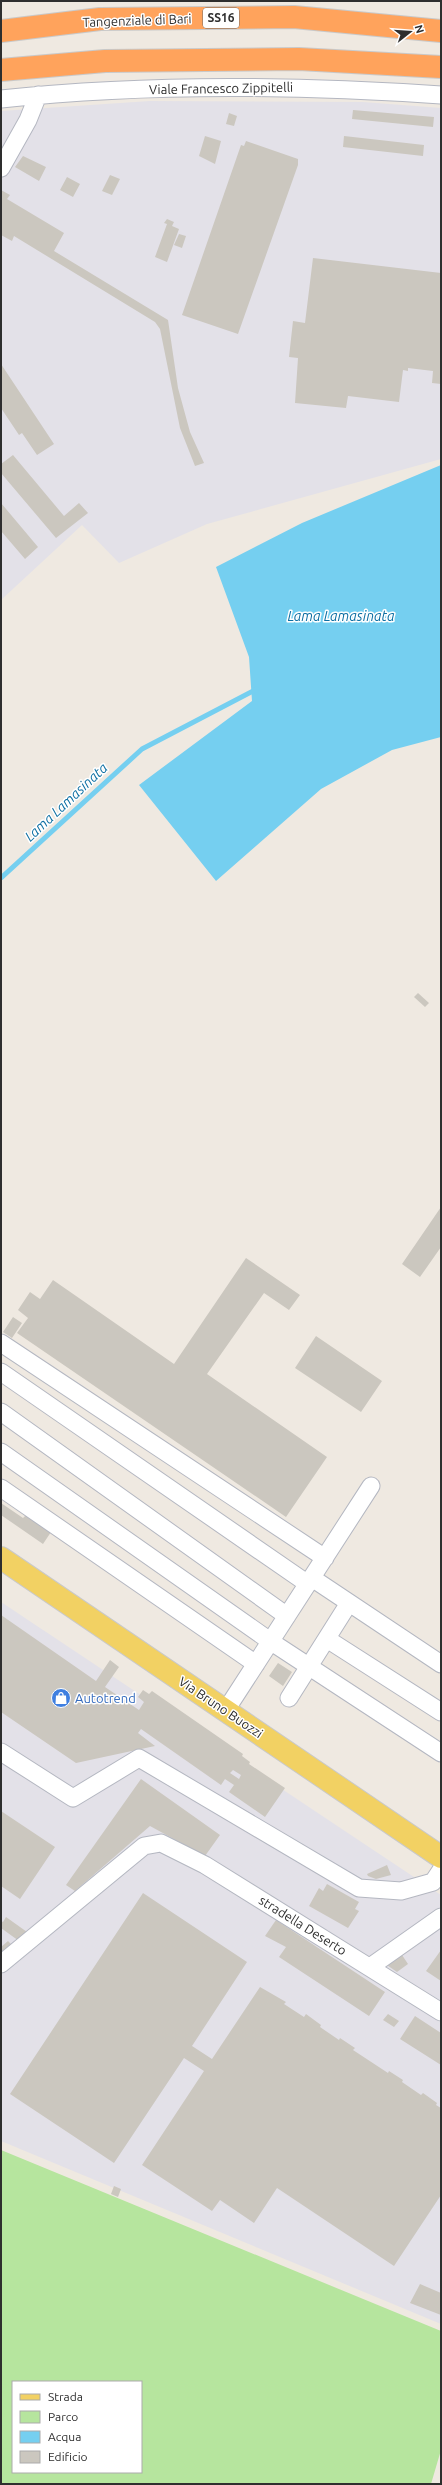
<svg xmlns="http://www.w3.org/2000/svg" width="442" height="2485" font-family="Ubuntu,sans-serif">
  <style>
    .industrial { fill: #e3e1e8 }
    .green { fill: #b6e59e; fill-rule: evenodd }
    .water { fill: #75cff0 }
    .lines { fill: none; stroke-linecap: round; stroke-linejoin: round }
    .stream { stroke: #75cff0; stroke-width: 5 }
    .building { fill: #cbc7bf; fill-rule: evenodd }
    .minor-casing { stroke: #b4b7c1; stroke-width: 19 }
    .major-casing { stroke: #c9c9c9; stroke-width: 24 }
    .highway-casing { stroke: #c9c9c9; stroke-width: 24 }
    .minor { stroke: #fff; stroke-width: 17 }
    .major { stroke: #f2d163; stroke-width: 22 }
    .highway { stroke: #ffa35c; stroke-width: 22 }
    .labels { text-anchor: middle; stroke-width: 3; stroke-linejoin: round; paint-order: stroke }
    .shield { fill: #fff; stroke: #6d6d6d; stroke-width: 1 }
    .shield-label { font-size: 12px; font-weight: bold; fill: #2e2e2e }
    .street-label { font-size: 13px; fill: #2e2e2e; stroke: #fff }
    .shop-label { font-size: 13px; fill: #366cbe; stroke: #fff; text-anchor: start }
    .water-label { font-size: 14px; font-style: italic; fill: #0d6fa3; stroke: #fff }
  </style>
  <rect width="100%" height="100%" fill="#efe9e1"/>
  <path class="industrial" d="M150,101L363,102L441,108V459L207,524L119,563L82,525L1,600V111Z
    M1,1602L441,1895V2324L1,2141Z"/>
  <path class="green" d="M1,2150L441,2331V2450L431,2484H1ZM13,2382H141V2472H13Z"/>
  <path class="water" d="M441,465V737L392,750L321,789L216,881L139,785L252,701L249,657L216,567L302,523Z"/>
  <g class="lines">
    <path class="stream" d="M1,878L142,749L257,689"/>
  </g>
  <path class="building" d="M353,110L434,117L433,127L352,119Z
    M229,113L237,116L234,126L226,124Z
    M205,136L221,141L215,164L199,156Z
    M344,136L424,145L423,156L343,147Z
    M246,141L298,159V165L238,334L182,315L241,145L244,146Z
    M23,156L46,167L39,181L15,167Z
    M110,175L120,179L112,195L102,191Z
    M67,177L80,184L73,197L60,190Z
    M1,190L10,195L7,199L64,233L54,251L168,320L178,388L190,432L204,463L195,466L180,428L160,329L155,322L14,236L12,241L1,235Z
    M167,219L174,222L172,226L179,229L167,262L155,257L167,224L164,223Z
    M179,234L186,236L182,248L174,245Z
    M313,258L441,273V384L432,383L433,371L408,368V371L403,370L399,402L348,396L346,408L295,403L298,358L289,357L293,321L305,323Z
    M1,364L54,444L37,455L22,433L19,435L1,408Z
    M13,455L64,516L79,503L88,513L56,538L1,473V464Z
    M1,503L38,547L25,559L1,531Z
    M418,993L429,1003L425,1007L414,997Z
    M441,1207V1247L420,1277L402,1264Z
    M246,1258L300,1295L289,1310L264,1293L207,1374L327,1457L286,1517L17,1333L28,1318L18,1310L30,1292L40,1299L53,1280L174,1364Z
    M13,1317L22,1323L12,1338L3,1332Z
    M316,1336L382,1381L361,1412L295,1368Z
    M1,1503L23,1518L26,1515L51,1532L43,1544L1,1515Z
    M1,1615L96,1681L110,1660L119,1667L105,1687L139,1710L144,1702L138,1697L143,1690L149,1694L152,1691L243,1754L242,1756L250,1762L249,1764L285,1788L265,1817L229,1792L234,1785L225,1779L221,1785L141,1729L138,1733L155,1746L76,1763L1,1712ZM233,1770L241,1775L239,1779L230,1773Z
    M278,1663L292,1672L283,1686L269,1676Z
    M141,1779L220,1835L205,1856L150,1826L75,1891L66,1885Z
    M1,1811L55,1847L20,1899L1,1886Z
    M387,1865L391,1875L376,1879L368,1876L367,1874Z
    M327,1884L359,1902L355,1909L359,1911L348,1928L309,1906L319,1888L323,1891Z
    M143,1893L247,1962L192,2046L212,2059L260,1987L286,2002L284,2004L304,2017L306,2014L321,2025L320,2027L339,2040L340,2038L355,2048L353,2050L388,2073L389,2071L403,2080L402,2082L421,2095L423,2093L437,2103L436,2105L441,2108V2195L394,2266L277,2188L254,2223L220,2200L212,2211L142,2165L204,2071L184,2058L114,2163L10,2094Z
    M6,1917L27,1932L19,1941L1,1928V1921L3,1922Z
    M276,1920L385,1992L369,2016L279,1957L286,1947L265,1936Z
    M8,1941L11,1944L1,1953V1947Z
    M398,1949L408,1964L397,1972L381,1961Z
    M441,1950V1981L426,1971Z
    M388,2014L399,2021L394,2027L383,2020Z
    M415,2016L441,2033V2065L400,2039Z
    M114,2186L121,2189L118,2197L111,2194Z
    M420,2284L441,2293V2315L410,2303Z"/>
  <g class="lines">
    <g class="minor-casing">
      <path id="minor" d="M1,99C147,83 295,85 441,95
        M1,168L28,120L38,95
        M1,1343L325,1558
        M1,1372L308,1584
        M1,1412L287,1616
        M1,1452L270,1641L441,1753
        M1,1488L256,1664
        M312,1578L441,1664
        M327,1639L441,1712
        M289,1698L349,1603
        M226,1710L371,1486
        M1,1752L73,1798L139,1758L359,1888L401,1891L433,1882L441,1870
        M1,1964L144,1846L161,1843L205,1865L441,2012
        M370,1967L441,1917"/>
    </g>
    <g class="major-casing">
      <path id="major" d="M1,1558L441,1857"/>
    </g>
    <g class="highway-casing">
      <path id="highway" d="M1,31L100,19L294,17L441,31
        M1,70L105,61L299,59L441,67"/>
    </g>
    <use href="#minor" class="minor"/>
    <use href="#major" class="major"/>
    <use href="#highway" class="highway"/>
  </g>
  <defs>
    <g id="shop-disc" transform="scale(1)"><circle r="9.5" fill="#3f7fe0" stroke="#fff"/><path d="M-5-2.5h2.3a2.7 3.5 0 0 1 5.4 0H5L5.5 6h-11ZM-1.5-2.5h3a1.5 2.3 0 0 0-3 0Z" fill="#fff"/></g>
  </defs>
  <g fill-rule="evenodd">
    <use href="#shop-disc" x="61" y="1698"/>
  </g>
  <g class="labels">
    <rect class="shield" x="203" y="8" width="36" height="20" rx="3"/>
    <g class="shield-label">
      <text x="221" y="22">SS16</text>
    </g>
    <g class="street-label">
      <text transform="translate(137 20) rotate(-2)" y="5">Tangenziale di Bari</text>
      <text transform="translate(221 88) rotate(-1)" y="5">Viale Francesco Zippitelli</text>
      <text transform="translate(221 1707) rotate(34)" y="5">Via Bruno Buozzi</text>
      <text transform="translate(303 1925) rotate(32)" y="5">stradella Deserto</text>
    </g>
    <g class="shop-label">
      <text x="75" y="1703">Autotrend</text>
    </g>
    <g class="water-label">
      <text x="341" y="621">Lama Lamasinata</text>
      <text transform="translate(66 802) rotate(-43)" y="5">Lama Lamasinata</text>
    </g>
  </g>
  <rect width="442" height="2485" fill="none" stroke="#2e2e2e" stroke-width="4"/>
  <rect x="12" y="2381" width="130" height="92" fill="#ffffff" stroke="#ababab"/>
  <rect x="20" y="2394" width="20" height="6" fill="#f2d163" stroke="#ababab"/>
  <text x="48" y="2401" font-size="12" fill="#2e2e2e">Strada</text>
  <rect x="20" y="2411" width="20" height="12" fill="#b6e59e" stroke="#ababab"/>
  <text x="48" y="2421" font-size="12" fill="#2e2e2e">Parco</text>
  <rect x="20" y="2431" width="20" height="12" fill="#75cff0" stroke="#ababab"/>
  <text x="48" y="2441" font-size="12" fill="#2e2e2e">Acqua</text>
  <rect x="20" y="2451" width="20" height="12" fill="#cbc7bf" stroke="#ababab"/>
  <text x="48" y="2461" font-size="12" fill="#2e2e2e">Edificio</text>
  <g transform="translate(410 32) rotate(73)" stroke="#ffffff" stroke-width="3" paint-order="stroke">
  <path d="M0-3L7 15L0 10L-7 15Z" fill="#2e2e2e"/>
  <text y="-6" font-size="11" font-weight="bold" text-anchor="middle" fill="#2e2e2e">N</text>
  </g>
</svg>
